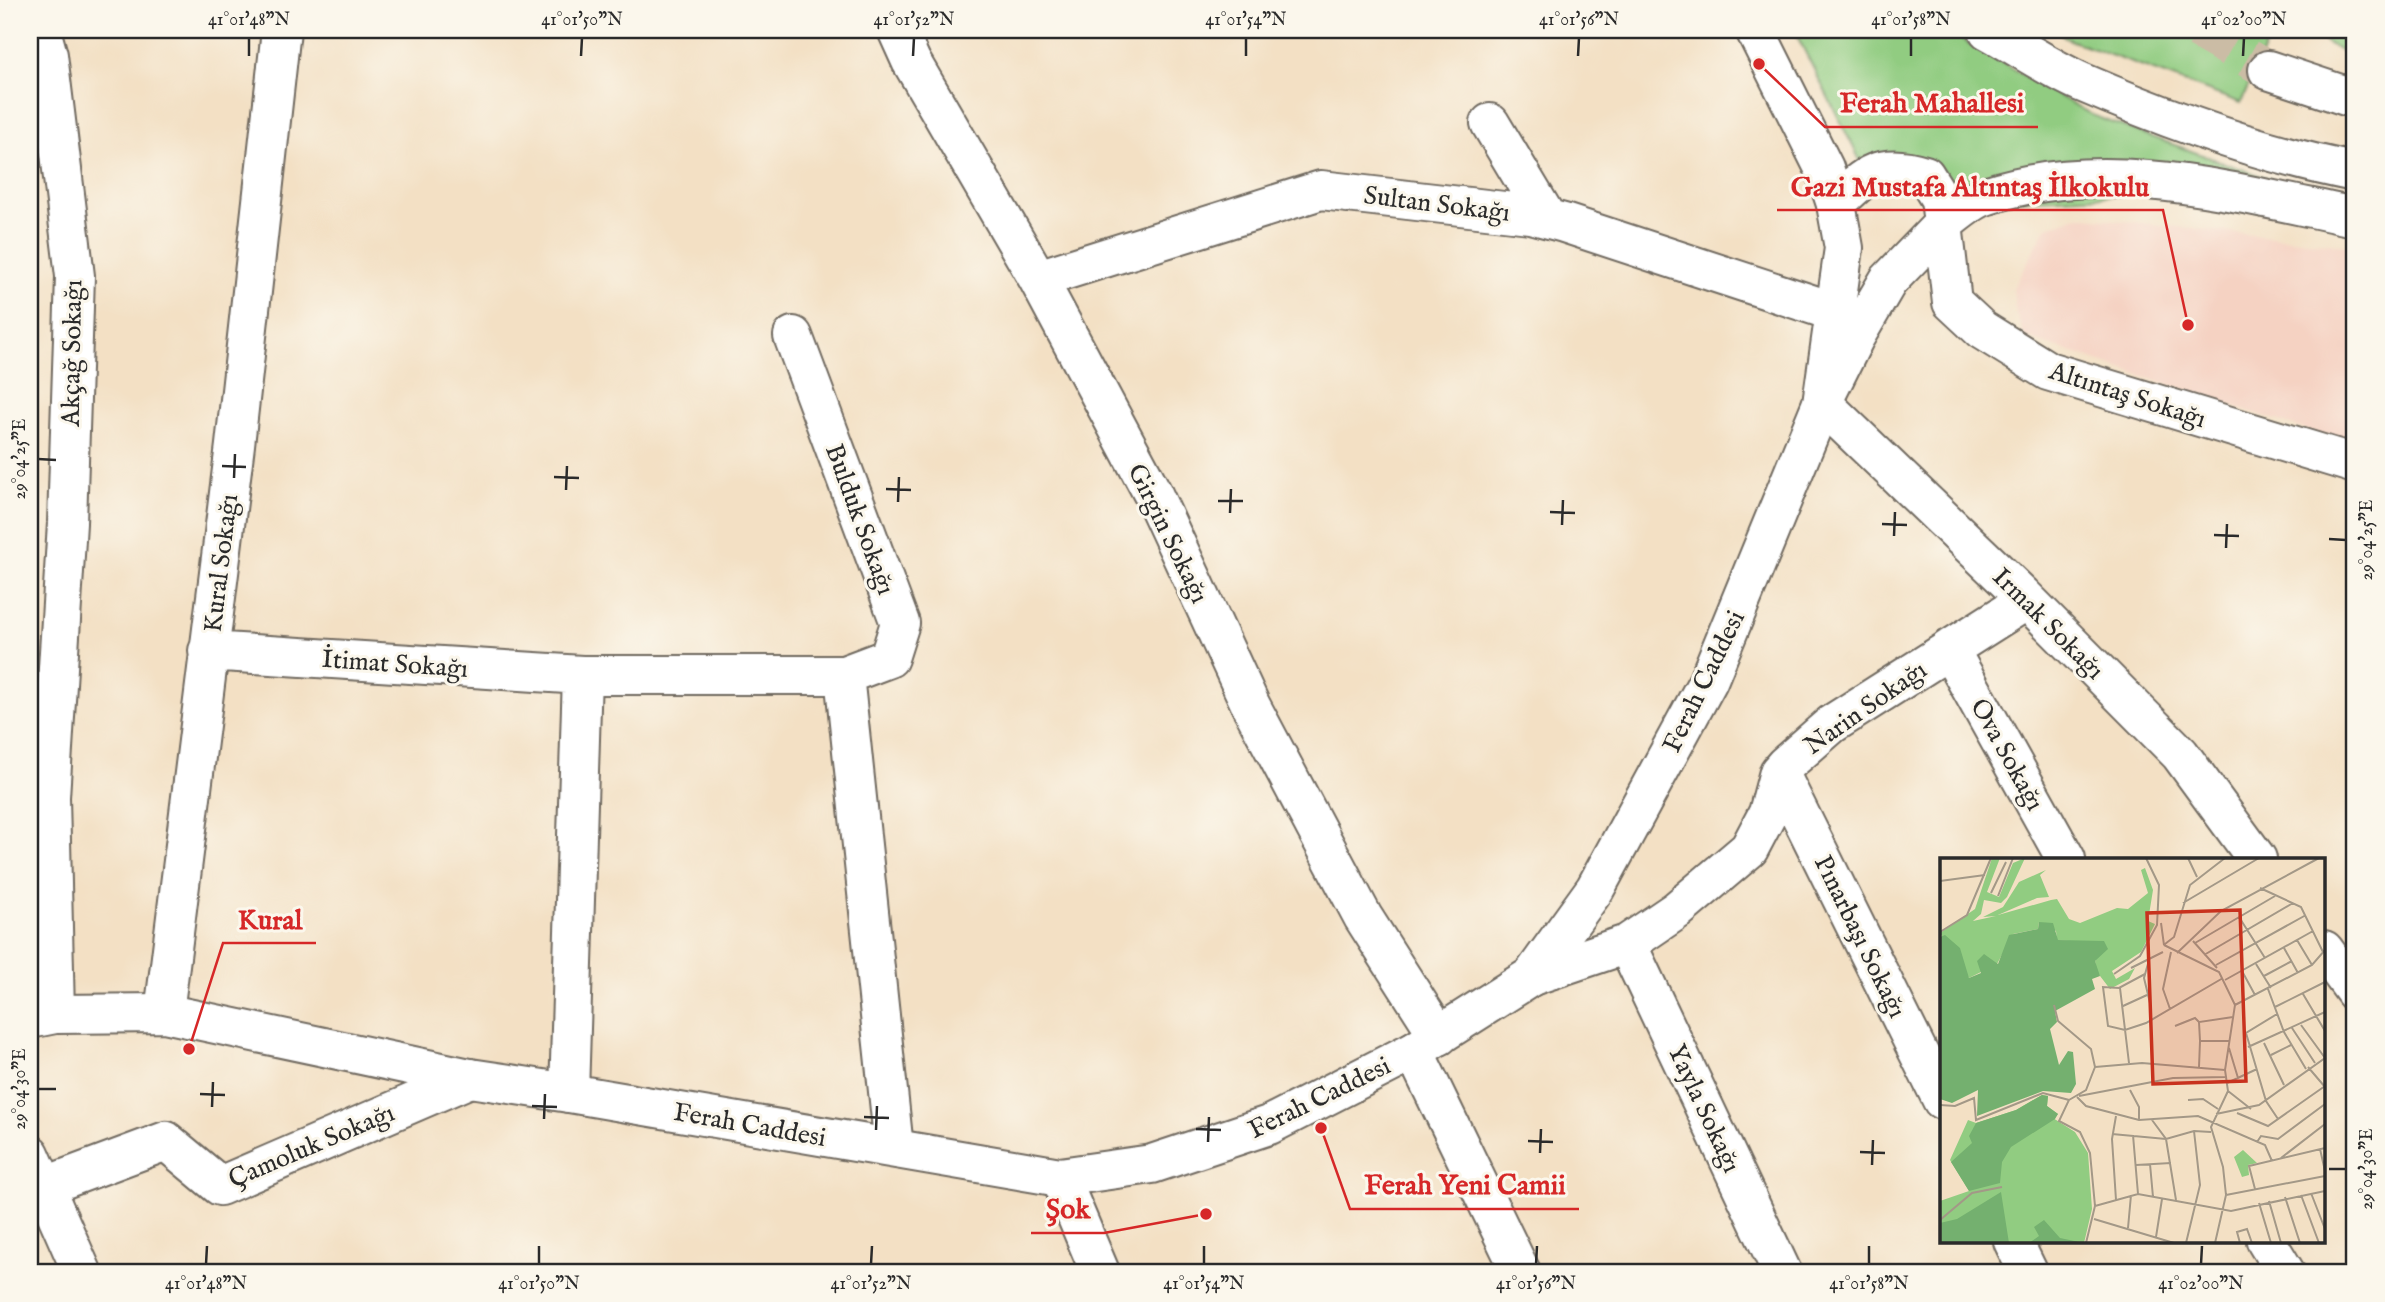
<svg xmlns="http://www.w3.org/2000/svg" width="2385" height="1302" font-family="'IM FELL English',serif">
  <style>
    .built { fill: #f5d2c2 }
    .green { fill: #91cc81; stroke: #5e7c56; stroke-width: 2 }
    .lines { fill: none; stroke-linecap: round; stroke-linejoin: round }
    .primary-tunnel { stroke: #cbbca5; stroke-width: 38; stroke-dasharray: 38 19; stroke-linecap: butt }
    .minor-casing { stroke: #716a61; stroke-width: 42 }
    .tertiary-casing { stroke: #716a61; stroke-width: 42 }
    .primary-casing { stroke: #716a61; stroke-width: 42 }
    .minor { stroke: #fff; stroke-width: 38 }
    .tertiary { stroke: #fff; stroke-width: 38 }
    .primary { stroke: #fff; stroke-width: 38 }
    .ticks { fill: none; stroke: #2b2b2b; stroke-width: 2.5 }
    .labels { text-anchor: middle; stroke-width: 6; stroke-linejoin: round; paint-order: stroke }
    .street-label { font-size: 26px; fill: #2b2b2b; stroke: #fbf7ec }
    .inset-road { fill: none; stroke: #a39887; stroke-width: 2 }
    .view { fill: #c8321e; fill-opacity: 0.15; stroke: #c8321e; stroke-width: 3.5 }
    .inset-edge { fill: none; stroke: #2b2b2b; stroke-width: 3.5 }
    .leader { fill: none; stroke: #d62828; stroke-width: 2.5 }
    .callout-dot { fill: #d62828; stroke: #fbf7ec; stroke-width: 2.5 }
    .callout-label { font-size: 28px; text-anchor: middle; font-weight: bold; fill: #d62828; stroke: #fbf7ec; stroke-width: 6; stroke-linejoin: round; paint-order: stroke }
    .neatline { fill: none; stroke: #2b2b2b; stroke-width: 2.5 }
    .ticks-label { font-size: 18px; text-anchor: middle; fill: #2b2b2b }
  </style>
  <rect width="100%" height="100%" fill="#fbf7ec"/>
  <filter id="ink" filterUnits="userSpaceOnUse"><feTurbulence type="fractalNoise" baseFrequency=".0143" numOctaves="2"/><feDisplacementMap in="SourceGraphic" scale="14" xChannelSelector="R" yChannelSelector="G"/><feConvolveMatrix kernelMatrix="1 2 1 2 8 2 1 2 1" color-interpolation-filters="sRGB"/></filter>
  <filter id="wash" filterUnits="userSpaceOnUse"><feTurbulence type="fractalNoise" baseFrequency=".00686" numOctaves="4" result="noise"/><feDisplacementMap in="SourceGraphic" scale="28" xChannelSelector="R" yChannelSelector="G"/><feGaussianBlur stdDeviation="1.57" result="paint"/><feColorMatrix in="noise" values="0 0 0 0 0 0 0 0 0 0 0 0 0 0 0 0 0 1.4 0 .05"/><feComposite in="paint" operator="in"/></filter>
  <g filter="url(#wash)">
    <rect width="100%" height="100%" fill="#f3e0c4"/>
    <path class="built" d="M30,90L31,93L38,148L30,147Z
      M2077,216L2355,246V446L2025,337L2016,314L2013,289L2046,228Z"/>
    <path class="green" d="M1794,30H1945L2094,116L2294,188L1964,202L1926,179L1874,188Z
      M2055,30H2272L2241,103L2072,41Z
      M2306,30H2355V59H2353Z"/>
  </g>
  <g filter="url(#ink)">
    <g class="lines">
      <path class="primary-tunnel" d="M2198,30L2268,70"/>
      <g class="minor-casing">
        <path id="minor" d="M41,30L48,55L75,276L67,523L50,797L55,1014
          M897,30L911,61L1038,279L1153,494L1251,706L1363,917L1439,1036
          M1490,123L1547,218
          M1943,224L1952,302L1982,330L2048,371L2355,464
          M1038,279L1321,190L1530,214L1564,223L1835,312
          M793,336L900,623L889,658L844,675
          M1822,403L2022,595L2180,754L2257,859
          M1949,649L2066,859
          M208,651L582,675
          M1779,772L1942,1100
          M1627,944L1782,1272
          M2324,950L2355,992
          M1532,976L1627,944L1677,910L1749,849L1768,813L1779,772L1785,765L1832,724L2027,600
          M164,1013L235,445L281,30
          M1414,1051L1521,1272
          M569,1093L582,675H844L894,1148
          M30,1154L82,1272
          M1060,1177L1100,1272
          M43,1187L166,1141L220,1186L470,1078
          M2013,1241L2028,1272
          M2266,1241L2285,1272"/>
      </g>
      <g class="tertiary-casing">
        <path id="tertiary" d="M30,1019L55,1014L164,1013L470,1078L569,1093L1060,1177L1152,1164L1269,1125L1414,1051L1532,976L1595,889L1708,681L1822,403L1854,339L1888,281L1943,224L1940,199L1925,175C1881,161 1866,173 1836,204L1844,248L1822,403"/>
      </g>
      <g class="primary-casing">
        <path id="primary" d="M1755,30L1824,168L1836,204
          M1988,30C2019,47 2049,68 2081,82C2169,120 2261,154 2355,172
          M2268,70L2355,99
          M1943,224C1957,214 1972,199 1988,195C2107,156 2236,193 2355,217"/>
      </g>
      <use href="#minor" class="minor"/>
      <use href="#tertiary" class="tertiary"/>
      <use href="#primary" class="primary"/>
    </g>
  </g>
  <path class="ticks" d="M249,56V38M581,56L582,38M913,56L914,38M1246,56V38M1578,56L1579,38M1911,56V38M2243,56L2244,38M38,459L56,460M222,466L246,467M554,477L579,478M234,478L235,454M886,489L911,490M566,490L567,466M1218,501H1243M898,502L899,477M1550,512L1575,513M1230,513L1231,489M1882,524L1907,525M1562,525L1563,500M2214,535L2239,536M1894,536L1895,512M2329,539L2346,540M2226,548L2227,524M38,1089H56M200,1094L225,1095M532,1106L557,1107M212,1107L213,1082M864,1117L889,1118M544,1119L545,1094M1196,1129L1221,1130M876,1130L877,1106M1528,1141L1553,1142M1208,1142L1209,1117M1860,1152L1885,1153M1540,1153L1541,1129M1872,1165L1873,1140M2329,1169H2346M206,1264L207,1246M539,1264V1246M871,1264L872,1246M1204,1264V1246M1536,1264L1537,1246M1869,1264V1246M2201,1264L2202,1246"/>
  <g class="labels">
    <g class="street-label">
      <text transform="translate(1437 203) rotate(7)" y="9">Sultan Sokağı</text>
      <text transform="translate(71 353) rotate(-89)" y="9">Akçağ Sokağı</text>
      <text transform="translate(2128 394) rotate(18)" y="9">Altıntaş Sokağı</text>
      <text transform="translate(861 519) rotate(70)" y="9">Bulduk Sokağı</text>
      <text transform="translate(1169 533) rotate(64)" y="9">Girgin Sokağı</text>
      <text transform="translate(220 563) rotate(-83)" y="9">Kural Sokağı</text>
      <text transform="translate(2049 623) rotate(45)" y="9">Irmak Sokağı</text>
      <text transform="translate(395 663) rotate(4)" y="9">İtimat Sokağı</text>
      <text transform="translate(1703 681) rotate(-64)" y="9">Ferah Caddesi</text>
      <text transform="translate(1865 707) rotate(-35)" y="9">Narin Sokağı</text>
      <text transform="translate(2008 754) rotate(61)" y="9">Ova Sokağı</text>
      <text transform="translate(1861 936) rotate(64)" y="9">Pınarbaşı Sokağı</text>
      <text transform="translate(1319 1097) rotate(-26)" y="9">Ferah Caddesi</text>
      <text transform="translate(1705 1108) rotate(65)" y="9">Yayla Sokağı</text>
      <text transform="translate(750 1124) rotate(10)" y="9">Ferah Caddesi</text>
      <text transform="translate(311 1145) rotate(-23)" y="9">Çamoluk Sokağı</text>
    </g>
  </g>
  <g transform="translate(1940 858)">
    <rect width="385" height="385" fill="#f3e0c4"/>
    <path d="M52,0H60L47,34L59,39L73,5L85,0L67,39L61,45L44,42L41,56L33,63L56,58L43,59L63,49L79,24L106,12L100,17L109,39L97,40L58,57L111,42L117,41L129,61L140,65L177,50L188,51L208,35L201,12L205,10L213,32L208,63L215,66L201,94L172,113L176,121L195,110L189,121L170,131L157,114L155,103L161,93L156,85L117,82L116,73L99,64L98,71L73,76L57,106L29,120L0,75L35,51ZM102,237L108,238L107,248L118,256L113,260L135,274L148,295L152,351L144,385H0V343L29,333L10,302L28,262L36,265L76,252ZM303,292L317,305L308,307L309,317L302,319L294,299Z" fill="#91cc81"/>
    <path d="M99,64L113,65L118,82L164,83L168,91L155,103L160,118L152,121L155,131L115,153L117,164L110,171L119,207L128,193L133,194L136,226L131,235L103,233L37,258L38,232L12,245L0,241V79L5,77L20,90L29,120L41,115L37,103L44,96L58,106L69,77L98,71ZM102,237L108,238L107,248L118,256L115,261L71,289L62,304L60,325L29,333L11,304L32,285L29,278L36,265L76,252ZM61,334L69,385H0V365L17,361ZM104,362L120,380L144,385H89L99,378L94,369Z" fill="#74b06f"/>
    <path class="inset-road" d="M248,0L257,19M0,23L45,17M320,30L361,49L383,94M51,35L66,4M58,38L73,0M243,45L319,0M299,59L325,100M221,65L224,87M0,74L27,57L51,0M357,82L372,107M253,83L277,110M255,85L335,38M225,86L234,79L250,27L285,0M224,87L279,114L295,147L285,212L288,233L271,269L283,309L286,337L275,385M344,90L358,115M237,95L281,53L379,0M264,97L353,45M209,102L204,120L210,145M316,106L331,130M276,107L366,57M191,110L223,94M302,113L315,137M174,116L200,98L217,67L219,27L206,0M205,116L179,130L163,129L168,168L185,172L206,165L283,120M324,118L352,103M285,122L373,73M180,130L189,205M328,131L344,174L366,211M363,136L385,173M114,147L118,163L151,191L155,209L146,232L129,242M295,147L372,107L385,92M183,148L207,137M335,149L385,124M230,151L223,131L231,94M337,156L306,175L326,243L338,261M235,168L255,160L259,164M352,170L375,205M290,183H260L259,164L293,159M324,185L344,227M308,189L385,154M289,190L298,220M331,197L351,187M155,209L202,205L285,212M259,209L260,183M368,209L385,229M287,225L317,211M190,232L199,249V262M288,233L311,251M139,238L233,220L285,219M137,239L146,248L199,262L258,258L325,287L332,303M248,242L263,241L278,251M0,247L15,248L34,240L36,262L103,235L129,242L119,263L140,274L150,295L155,348L146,385M297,255L328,268L385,228M276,256L319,247L385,200L361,167M176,258L172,281L176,342M212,262L226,281L236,342M172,276L226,281L254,273L271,274M193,277L198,336M317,284L321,278L338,281L385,246M380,291L385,313M341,300L385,266M210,306L213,339M196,307L231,305M315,331L309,308L385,290M371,335L385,371M286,337L385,318M361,337L379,385M345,339L360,385M329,343L341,385M319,345L331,385M155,348L198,336L291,353L385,333M154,361L234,385M0,362L32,335L62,329M188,370L191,337M216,379L222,341M246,385L260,327L254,273M300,385L297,374L307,371L312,385"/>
    <path class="view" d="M300,52L306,223L213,226L207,55Z"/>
    <rect width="385" height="385" class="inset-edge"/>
  </g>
  <path class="leader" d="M1759 64L1825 127H2038M2188 325L2163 210H1777M189 1049L223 943H316M1321 1128L1350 1209H1579M1206 1214L1104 1233H1031"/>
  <g class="callout-dot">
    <circle cx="1759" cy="64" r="7"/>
    <circle cx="2188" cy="325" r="7"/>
    <circle cx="189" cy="1049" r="7"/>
    <circle cx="1321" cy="1128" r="7"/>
    <circle cx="1206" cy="1214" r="7"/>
  </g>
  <g class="callout-label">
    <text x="1932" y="112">Ferah Mahallesi</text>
    <text x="1970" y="196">Gazi Mustafa Altıntaş İlkokulu</text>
    <text x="270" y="929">Kural</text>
    <text x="1465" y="1194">Ferah Yeni Camii</text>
    <text x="1068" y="1218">Şok</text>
  </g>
  <rect width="2385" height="1302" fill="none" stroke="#fbf7ec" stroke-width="77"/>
  <rect x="38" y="38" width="2308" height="1226" class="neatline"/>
  <g class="ticks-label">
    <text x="249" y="25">41°01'48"N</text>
    <text x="582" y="25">41°01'50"N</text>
    <text x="914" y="25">41°01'52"N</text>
    <text x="1246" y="25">41°01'54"N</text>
    <text x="1579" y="25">41°01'56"N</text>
    <text x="1911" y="25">41°01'58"N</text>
    <text x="2244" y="25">41°02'00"N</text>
    <text transform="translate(19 459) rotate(-90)" y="6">29°04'25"E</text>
    <text transform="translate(2366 540) rotate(-90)" y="6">29°04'25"E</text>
    <text transform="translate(19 1089) rotate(-90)" y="6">29°04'30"E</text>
    <text transform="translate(2366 1169) rotate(-90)" y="6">29°04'30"E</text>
    <text x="206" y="1289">41°01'48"N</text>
    <text x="539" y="1289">41°01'50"N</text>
    <text x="871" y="1289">41°01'52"N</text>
    <text x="1204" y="1289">41°01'54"N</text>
    <text x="1536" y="1289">41°01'56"N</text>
    <text x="1869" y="1289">41°01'58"N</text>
    <text x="2201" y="1289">41°02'00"N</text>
  </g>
</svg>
